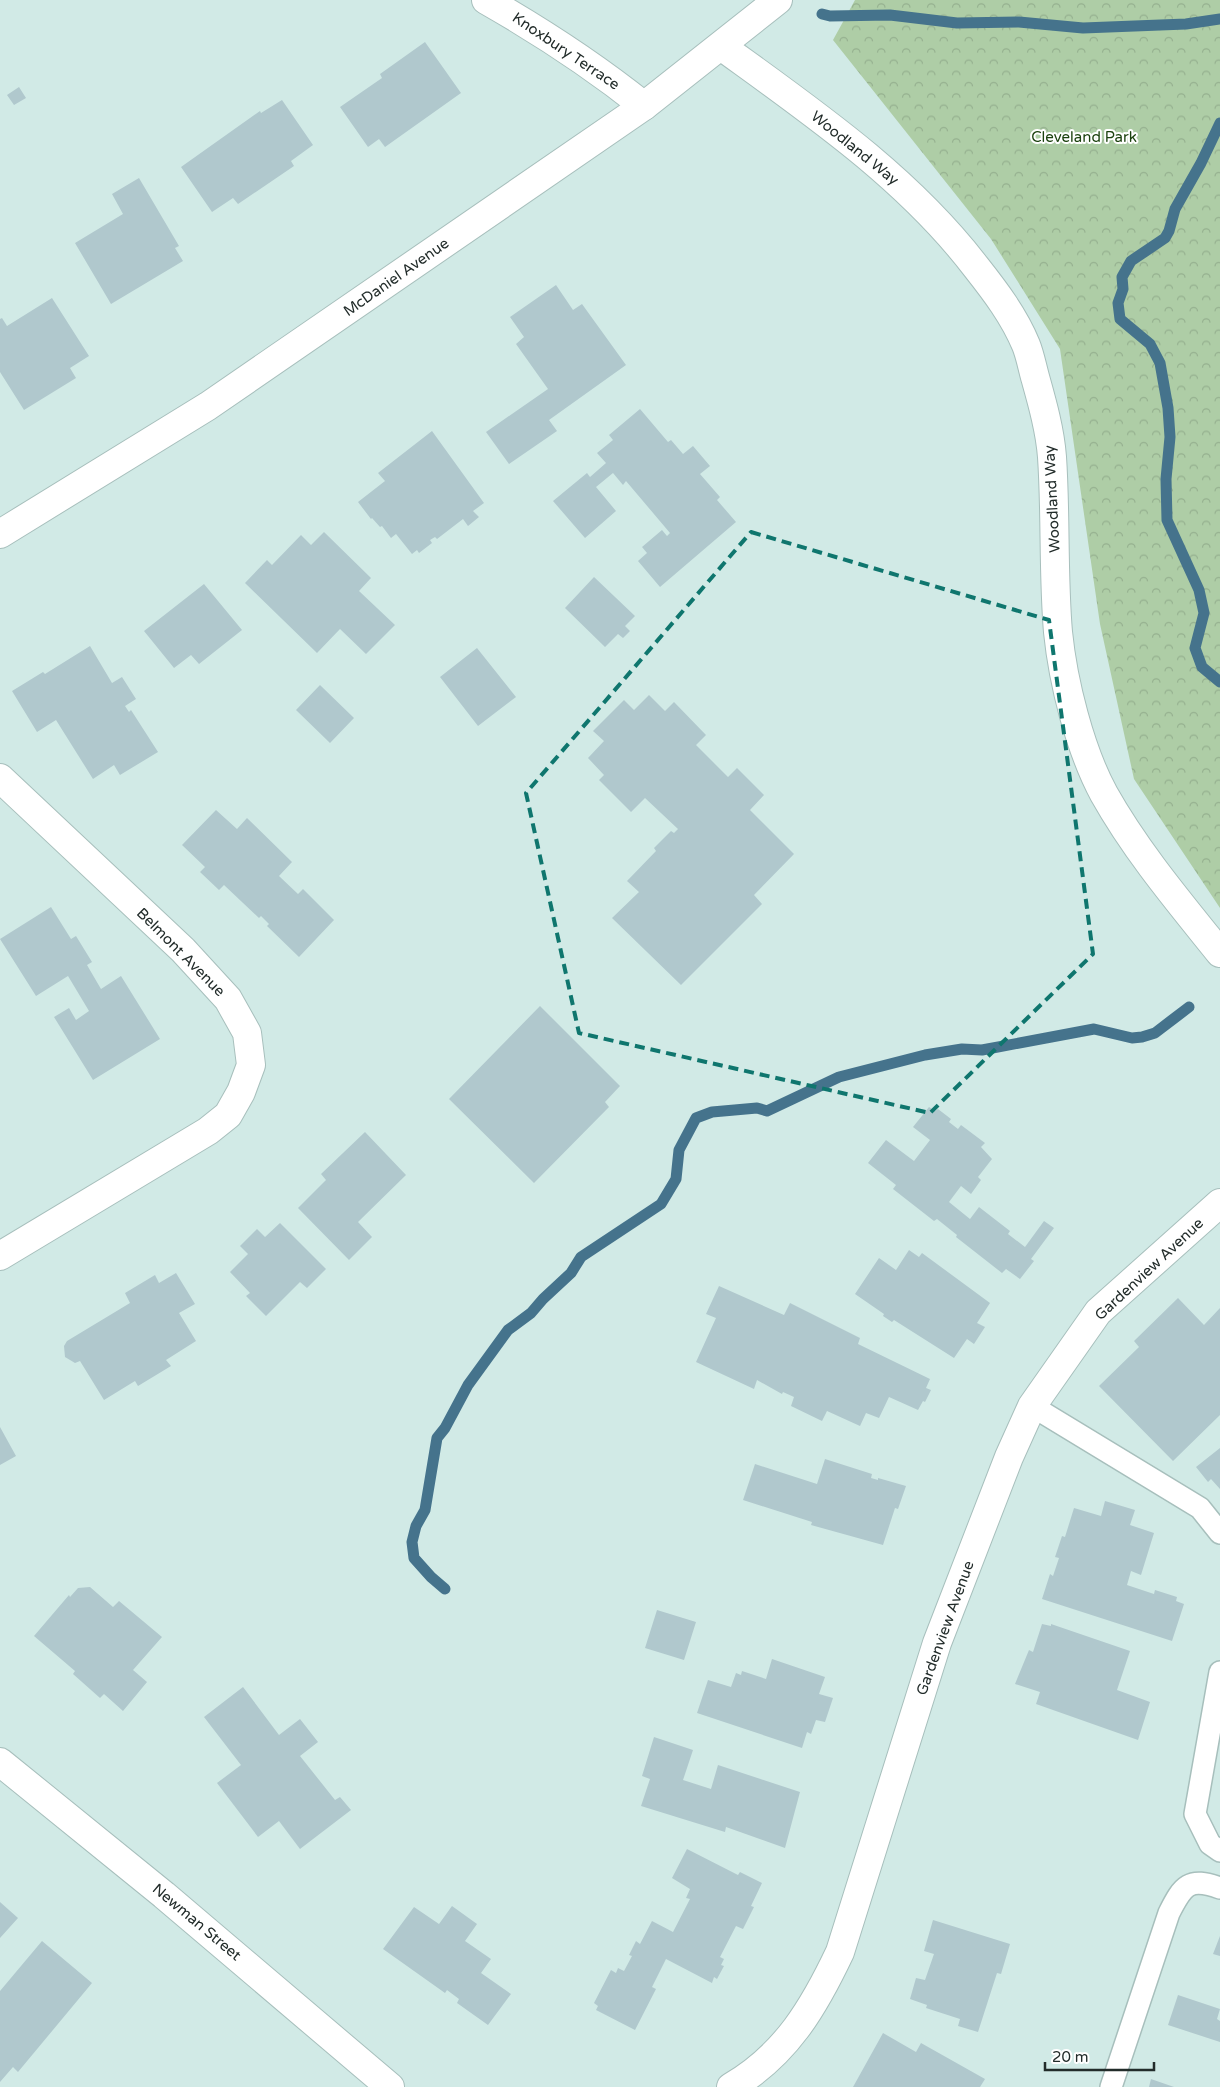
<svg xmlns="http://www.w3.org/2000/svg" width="1220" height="2087" font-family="'Varela Round',sans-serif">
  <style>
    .forest { fill: url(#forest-crowns) }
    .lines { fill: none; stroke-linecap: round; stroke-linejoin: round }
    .stream { stroke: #45738c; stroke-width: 11 }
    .building { fill: #b0c8cd }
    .service-casing { stroke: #a7bfbc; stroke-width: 24 }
    .minor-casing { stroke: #a7bfbc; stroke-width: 30 }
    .tertiary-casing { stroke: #a7bfbc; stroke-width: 30 }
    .service { stroke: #fff; stroke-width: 21 }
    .minor { stroke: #fff; stroke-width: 28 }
    .tertiary { stroke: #fff; stroke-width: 28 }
    .marked { fill: none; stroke: #0f766e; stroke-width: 4; stroke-dasharray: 10 6; stroke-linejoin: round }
    .labels { text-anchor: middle; stroke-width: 4; stroke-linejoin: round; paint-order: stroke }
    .street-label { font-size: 15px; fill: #222c2a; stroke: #fff }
    .park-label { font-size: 15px; fill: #1b410e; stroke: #fff }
  </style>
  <defs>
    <pattern id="forest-crowns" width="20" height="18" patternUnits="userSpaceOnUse" patternTransform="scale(1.25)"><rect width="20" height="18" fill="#aecda6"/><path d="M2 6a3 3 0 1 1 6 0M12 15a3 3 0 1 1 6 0" fill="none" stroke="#95b08f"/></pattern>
  </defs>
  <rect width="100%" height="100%" fill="#d1eae6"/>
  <path class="forest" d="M855,0H1220V908L1134,779L1100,624L1060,349L991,239L833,40Z"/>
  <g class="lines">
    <path class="stream" d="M822,14L830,16L890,15L957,23L1019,22L1083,28L1186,24L1220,19
      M1220,123L1201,163L1175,209L1169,231L1165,238L1131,261L1122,277L1123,289L1118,303L1120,319L1150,344L1160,363L1168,408L1170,437L1166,479L1167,520L1199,590L1204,613L1195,648L1202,667L1220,682
      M445,1589L431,1577L414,1558L412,1542L416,1526L425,1510L437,1438L445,1428L468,1385L508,1330L531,1313L543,1299L571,1273L581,1257L661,1204L676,1179L679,1150L696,1118L712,1112L757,1108L767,1111L839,1077L925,1055L962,1049L982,1050L1094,1029L1132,1038L1142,1037L1155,1033L1189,1007"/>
  </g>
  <path class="building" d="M425,42L461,93L385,147L379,139L368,147L340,107L382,78L380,74Z
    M19,87L26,98L14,105L7,95Z
    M282,100L313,145L291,161L294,166L238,204L233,198L212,212L181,167L260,111L261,113Z
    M139,178L179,246L175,248L183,261L111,304L75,243L123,214L112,194Z
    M556,285L573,310L582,304L626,365L549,420L557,431L509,464L486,432L548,389L516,344L524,337L510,317Z
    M52,298L89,356L70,368L76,378L24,410L0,372V319L2,318L7,326Z
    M640,409L668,442L671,440L683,454L693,446L710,466L700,474L720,497L717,500L736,522L660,587L638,561L647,553L642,547L662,530L667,536L670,533L626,481L623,485L613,473L596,487L616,511L585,538L553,501L587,473L590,477L606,463L597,453L613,440L609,435Z
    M432,431L484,503L473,511L479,517L468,526L463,519L437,539L435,537L430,540L432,543L419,553L417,550L412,554L396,534L391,538L382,526L380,527L372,518L371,519L358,502L385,481L378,473Z
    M324,532L371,578L359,591L395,625L366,654L340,629L317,653L245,583L267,560L272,565L301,535L311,545Z
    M594,577L635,616L625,626L630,631L623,638L618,634L605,647L565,608Z
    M204,584L242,630L199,664L191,655L174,668L144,631Z
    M90,646L112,683L122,677L136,699L125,706L129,712L131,710L158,752L120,775L114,765L93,779L56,720L37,732L12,691L43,672L45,674Z
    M477,648L516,697L478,726L440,677Z
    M320,685L354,718L330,743L296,710Z
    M649,695L665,711L674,702L706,735L696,745L728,777L737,768L764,795L750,810L794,854L754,895L762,904L681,985L612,918L639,892L627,881L656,851L654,848L671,831L674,833L678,829L645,798L631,812L599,780L604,775L588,758L604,741L593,731L624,700L634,710Z
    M216,810L237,829L247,818L292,862L279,876L298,894L303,889L334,920L299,957L267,926L269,924L261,916L259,918L224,885L219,890L200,872L205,867L182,845Z
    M51,907L71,939L76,936L92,962L87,965L101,989L121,976L160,1039L93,1080L54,1017L69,1008L76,1020L89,1011L68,976L36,996L0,939Z
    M540,1006L620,1086L605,1102L609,1107L534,1183L449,1099Z
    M929,1107L935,1111L938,1109L951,1119L949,1122L958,1129L961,1125L985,1143L981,1147L992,1159L978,1177L981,1180L971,1194L961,1186L949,1202L970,1219L979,1207L1010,1231L1008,1234L1025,1247L1044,1221L1054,1228L1031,1259L1034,1261L1020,1279L1006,1269L1002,1273L956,1237L957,1235L937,1219L934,1221L893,1189L896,1185L868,1163L886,1140L914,1161L930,1140L913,1127Z
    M365,1132L406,1175L358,1222L372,1237L349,1260L298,1208L326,1180L321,1174Z
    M280,1223L326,1269L307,1288L300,1282L266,1316L246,1296L250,1293L230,1272L248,1254L240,1246L257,1229L265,1237Z
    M909,1250L919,1257L922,1253L990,1303L977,1323L985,1327L974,1344L967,1339L954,1358L894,1320L892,1322L883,1316L884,1314L855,1294L879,1258L896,1270Z
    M176,1273L195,1304L179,1313L196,1341L166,1360L171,1366L138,1386L135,1381L104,1400L80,1361L75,1363L65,1357L64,1346L67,1341L130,1303L125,1293L155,1275L159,1283Z
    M719,1286L784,1315L790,1303L860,1338L858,1344L930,1379L926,1388L931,1390L925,1402L923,1401L918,1410L889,1397L879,1418L866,1413L860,1426L827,1411L822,1421L791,1406L794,1397L783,1392L782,1394L757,1380L754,1389L696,1362L716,1318L706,1314Z
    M1178,1298L1204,1325L1220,1308V1415L1173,1461L1099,1386L1139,1347L1134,1341Z
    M0,1427L16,1456L0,1465Z
    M1220,1448V1489L1211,1479L1208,1482L1196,1467Z
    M825,1459L872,1474L871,1478L878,1480V1478L906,1486L898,1509L895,1508L883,1545L811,1525L812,1522L743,1500L755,1464L817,1484Z
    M1105,1501L1135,1510L1130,1525L1154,1533L1141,1575L1131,1571L1127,1585L1154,1594L1155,1590L1177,1597L1176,1601L1184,1604L1172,1641L1042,1599L1050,1574L1053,1576L1059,1558L1055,1557L1062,1536L1065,1537L1074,1508L1101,1516Z
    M90,1587L113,1607L119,1601L162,1637L133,1670L147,1682L123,1711L104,1694L100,1698L73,1674L75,1671L34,1636L69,1595L70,1597L78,1588Z
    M657,1610L696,1622L684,1660L645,1648Z
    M1042,1624L1051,1626V1624L1130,1651L1117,1690L1150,1702L1138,1740L1036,1704L1040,1692L1015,1684L1029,1650L1033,1652Z
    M772,1659L825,1677L819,1694L833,1698L825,1722L816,1720L811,1734L807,1732L802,1748L697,1713L708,1680L731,1687L736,1673L741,1675L742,1671L766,1679Z
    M243,1687L279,1735L300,1719L318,1742L300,1756L335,1800L340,1797L351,1810L300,1849L279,1821L258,1837L217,1783L241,1765L204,1717Z
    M654,1737L693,1750L683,1780L711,1789L718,1765L800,1792L785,1848L726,1827L725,1832L641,1806L650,1779L642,1776Z
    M687,1849L738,1875L740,1872L762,1883L751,1906L754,1907L743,1929L736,1926L720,1957L724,1959L721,1965L724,1966L717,1979L714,1977L712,1983L666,1959L652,1987L656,1989L635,2030L596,2010L598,2006L594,2003L611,1970L616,1973L618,1968L624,1971L632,1956L629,1955L636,1941L640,1944L652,1921L673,1932L690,1899L686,1898L690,1889L672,1878Z
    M0,1902L18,1918L0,1938Z
    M452,1906L477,1924L465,1941L491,1959L481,1973L511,1994L488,2025L457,2003L459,1999L447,1990L445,1993L383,1949L414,1907L439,1924Z
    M933,1920L1010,1944L1001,1974L997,1973L978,2032L958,2026L960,2019L926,2008L927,2005L910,1999L916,1978L925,1980L934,1954L924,1951Z
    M1220,1936V1956L1213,1954Z
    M42,1941L92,1983L18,2072L13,2067L0,2082V1991Z
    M1178,1995L1220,2009L1217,2019L1220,2021V2042L1168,2025Z
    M883,2033L916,2052L921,2043L985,2079L980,2087H853Z
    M1151,2079L1174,2087H1149Z"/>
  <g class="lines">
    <g class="service-casing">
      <path id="service" d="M1032,1406L1200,1508L1220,1533
        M1220,1672L1195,1814L1210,1844L1220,1851
        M1111,2087L1169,1913C1183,1885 1189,1877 1220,1888"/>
    </g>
    <g class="minor-casing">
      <path id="minor" d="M486,0C542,32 594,66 644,106
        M721,46C812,112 907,177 976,267C995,291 1014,316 1026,345C1030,355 1032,366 1035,377C1042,402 1050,430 1052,457C1056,515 1053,574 1058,632C1063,682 1080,750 1104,794C1136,851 1179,902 1220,953
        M0,778L183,950L228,999L247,1033L251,1065L241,1092L228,1115L208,1131L0,1256
        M0,1762L164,1895L390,2087
        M731,2087C786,2055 814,2007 840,1952L937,1643L1009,1457L1032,1406L1098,1312L1220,1203"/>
    </g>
    <g class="tertiary-casing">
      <path id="tertiary" d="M0,534L208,406L644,106L778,0"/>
    </g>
    <use href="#service" class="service"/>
    <use href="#minor" class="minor"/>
    <use href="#tertiary" class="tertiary"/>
  </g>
  <path class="marked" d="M751,532L1049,620L1093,954L930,1113L579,1033L526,793Z"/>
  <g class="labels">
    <g class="street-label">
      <text transform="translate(566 51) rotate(34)" y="5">Knoxbury Terrace</text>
      <text transform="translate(855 148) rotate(39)" y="5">Woodland Way</text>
      <text transform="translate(396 277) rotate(-35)" y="5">McDaniel Avenue</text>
      <text transform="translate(1052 499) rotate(-93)" y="5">Woodland Way</text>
      <text transform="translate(181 952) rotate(45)" y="5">Belmont Avenue</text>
      <text transform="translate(1149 1269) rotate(-43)" y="5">Gardenview Avenue</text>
      <text transform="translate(945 1628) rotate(-70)" y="5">Gardenview Avenue</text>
      <text transform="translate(197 1922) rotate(40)" y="5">Newman Street</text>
    </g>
    <g class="park-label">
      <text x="1084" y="142">Cleveland Park</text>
    </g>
  </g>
  <path d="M1045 2062v8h109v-8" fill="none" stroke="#222c2a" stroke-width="2.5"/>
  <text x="1052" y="2062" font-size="15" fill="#222c2a" stroke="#ffffff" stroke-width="4" paint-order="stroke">20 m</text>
</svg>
